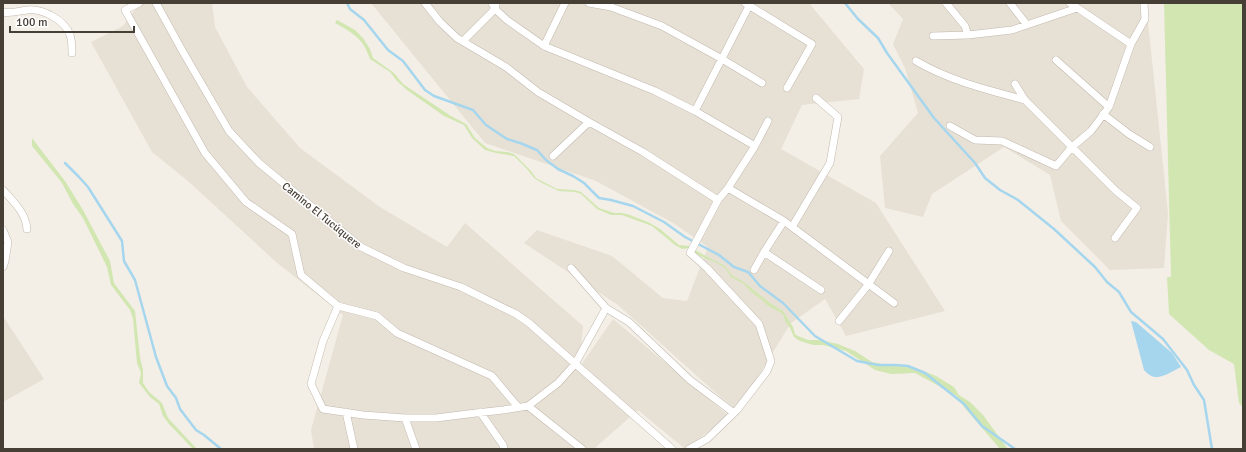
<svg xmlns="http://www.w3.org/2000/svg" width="1246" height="452" font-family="Signika,sans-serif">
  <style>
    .residential { fill: #e7e0d5 }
    .green { fill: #d2e6b1 }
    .water { fill: #a5d6ee }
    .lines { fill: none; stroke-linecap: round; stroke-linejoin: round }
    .stream { stroke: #a5d6ee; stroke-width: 2.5 }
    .street-casing { stroke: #c1b8ad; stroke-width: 8 }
    .street { stroke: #fff; stroke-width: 7 }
    .labels { text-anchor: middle; stroke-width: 3; stroke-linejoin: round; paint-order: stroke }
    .street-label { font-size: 11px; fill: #463f36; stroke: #fff }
  </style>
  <rect width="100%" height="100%" fill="#f3efe7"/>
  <path class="residential" d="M140,3H212L215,27L247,87L300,148L380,207L447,247L465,223L583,326L579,368L613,319L729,416L685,449L638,410L596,447L597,449H314L311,430L343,315L276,262L188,181L152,152L91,42L123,26Z
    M371,3H809L864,69L859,99L802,105L781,149L876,203L945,311L846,336L825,299L791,323L737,410L716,393L618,305L524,243L537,230L612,256L663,298L687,301L708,247L673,223L596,181L485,143Z
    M888,3H1146L1168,213L1164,268L1110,270L1061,221L1050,175L1004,147L932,194L923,217L885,208L880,156L918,113L905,68L893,44L903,19Z
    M3,316L44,379L3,402Z"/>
  <path class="green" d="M1164,3H1243V407L1239,403L1234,364L1209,350L1169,314L1167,277H1171Z
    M337,20L355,30L363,38L370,49L373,58L394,73L403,84L451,116L466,124L475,138L487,148L495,151L507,152L514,154L531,171L536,178L557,189L574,190L581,192L599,208L614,213H622L630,215L650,223L660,229L679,245L689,246L704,255L725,266L733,276L744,282L770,303L783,311L793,327L795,334L798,336L808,340H819L838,344L855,351L872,362L893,366L913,367L936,376L954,387L959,395L970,402L983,415L1008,449H1000L964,407L957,396L915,373L891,374L875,370L846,351L823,345H813L800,341L794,337L790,328L785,321L783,314L767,305L761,299L751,292L744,284L731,277L726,269L719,264L700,256L689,248L682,249L675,245L652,226L622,215H611L597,209L581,194L575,192L559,191L542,183L534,178L527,169L514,156L496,153L485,150L472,138L464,125L444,116L407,90L397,81L390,72L370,59C363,38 354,34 335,23Z
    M32,138L65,181L83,210L110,261L114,283L135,311L140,357L143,370V383L149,392L162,403L168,418L197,449H193L169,424L163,416L159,404L150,397L139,383L141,373L137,363L133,319L130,310L111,285L107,267L83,218L73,204L62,183L32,146Z"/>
  <path class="water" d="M1131,321L1136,322L1172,353L1181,367C1166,374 1156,384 1144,370Z"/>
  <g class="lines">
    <path class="stream" d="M347,3L350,9L364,20L388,50L403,61L425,90L434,96L473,110L486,125L507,139L520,143L537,150L546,160L558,169L573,176L584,183L599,198L611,200L633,206L664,222L685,237L719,255L734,267L748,272L760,286L783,303L815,336L857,361L878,365H895L908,366L925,373L964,404L982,426L1015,449
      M845,3L858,19L878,38L887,53L934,118L975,163L985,178L1000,190L1018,200L1054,229L1095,267L1107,282L1119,292L1131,312L1163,339L1187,370L1194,385L1204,400L1212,449
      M65,163L79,177L88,187L122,241L124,261L135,280L156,357L167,386L176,398L180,409L196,430L204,435L221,449"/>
    <g class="street-casing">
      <path id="street" d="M139,3L125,10L205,153L246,202L292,234L301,275L338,306L377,316L397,333L492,376L518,407
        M156,3L183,52L229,131L259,163L361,247L404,268L461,287L516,314L529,323L672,449
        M425,3L440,22L457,38L506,67L538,92L589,122L643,152L718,200
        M492,3L495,9L507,20L544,46L655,91L695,111L755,146
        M589,3L611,7L662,26L722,59L762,83
        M745,3L812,44L787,88
        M946,3L965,26L968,35
        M1010,3L1027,25
        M1070,3L1131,44
        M3,12C11,14 19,11 27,10C42,8 65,20 70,35C72,40 72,47 72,53
        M933,36L968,35L1012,30L1077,8
        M463,41L495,9L496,5
        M544,46L565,3
        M1056,60L1109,107
        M916,61C950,81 988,90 1025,100
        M1015,84L1025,100L1116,191L1137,208L1115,238
        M695,111L749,6
        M1103,114L1129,134L1150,147
        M950,126L975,140L1002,141L1056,166L1072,147L1091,131L1109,107L1131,44L1145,19L1144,3
        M553,156L589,122
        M728,188L784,221L894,303
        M3,190C13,201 26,213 27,229
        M792,227L830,163L838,117L816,98
        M3,230L8,242L5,261L3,267
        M764,252L821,290
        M571,268L606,308
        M754,270L764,252L784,221
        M338,306L323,341L311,384L323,409L363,415L405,418H436L476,413L503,410L528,406L558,383L575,364L606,308L629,322L690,380L734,413
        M839,321L868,285L889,251
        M528,406L582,449
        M346,412L354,449
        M480,412L503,445L504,449
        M405,418L416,449
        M689,449L707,439L737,410L767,371L771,361L759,324L707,268L690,253L718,200L728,188L755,146L768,121"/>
    </g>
    <use href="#street" class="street"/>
  </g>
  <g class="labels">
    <g class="street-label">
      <text transform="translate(322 215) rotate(39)" y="4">Camino El Tucúquere</text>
    </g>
  </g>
  <rect width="1246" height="452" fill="none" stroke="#463f36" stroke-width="8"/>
  <path d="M10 26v6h124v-6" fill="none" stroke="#463f36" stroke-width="2"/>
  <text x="16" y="26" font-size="12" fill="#463f36" stroke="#ffffff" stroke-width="3" paint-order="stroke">100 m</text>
</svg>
